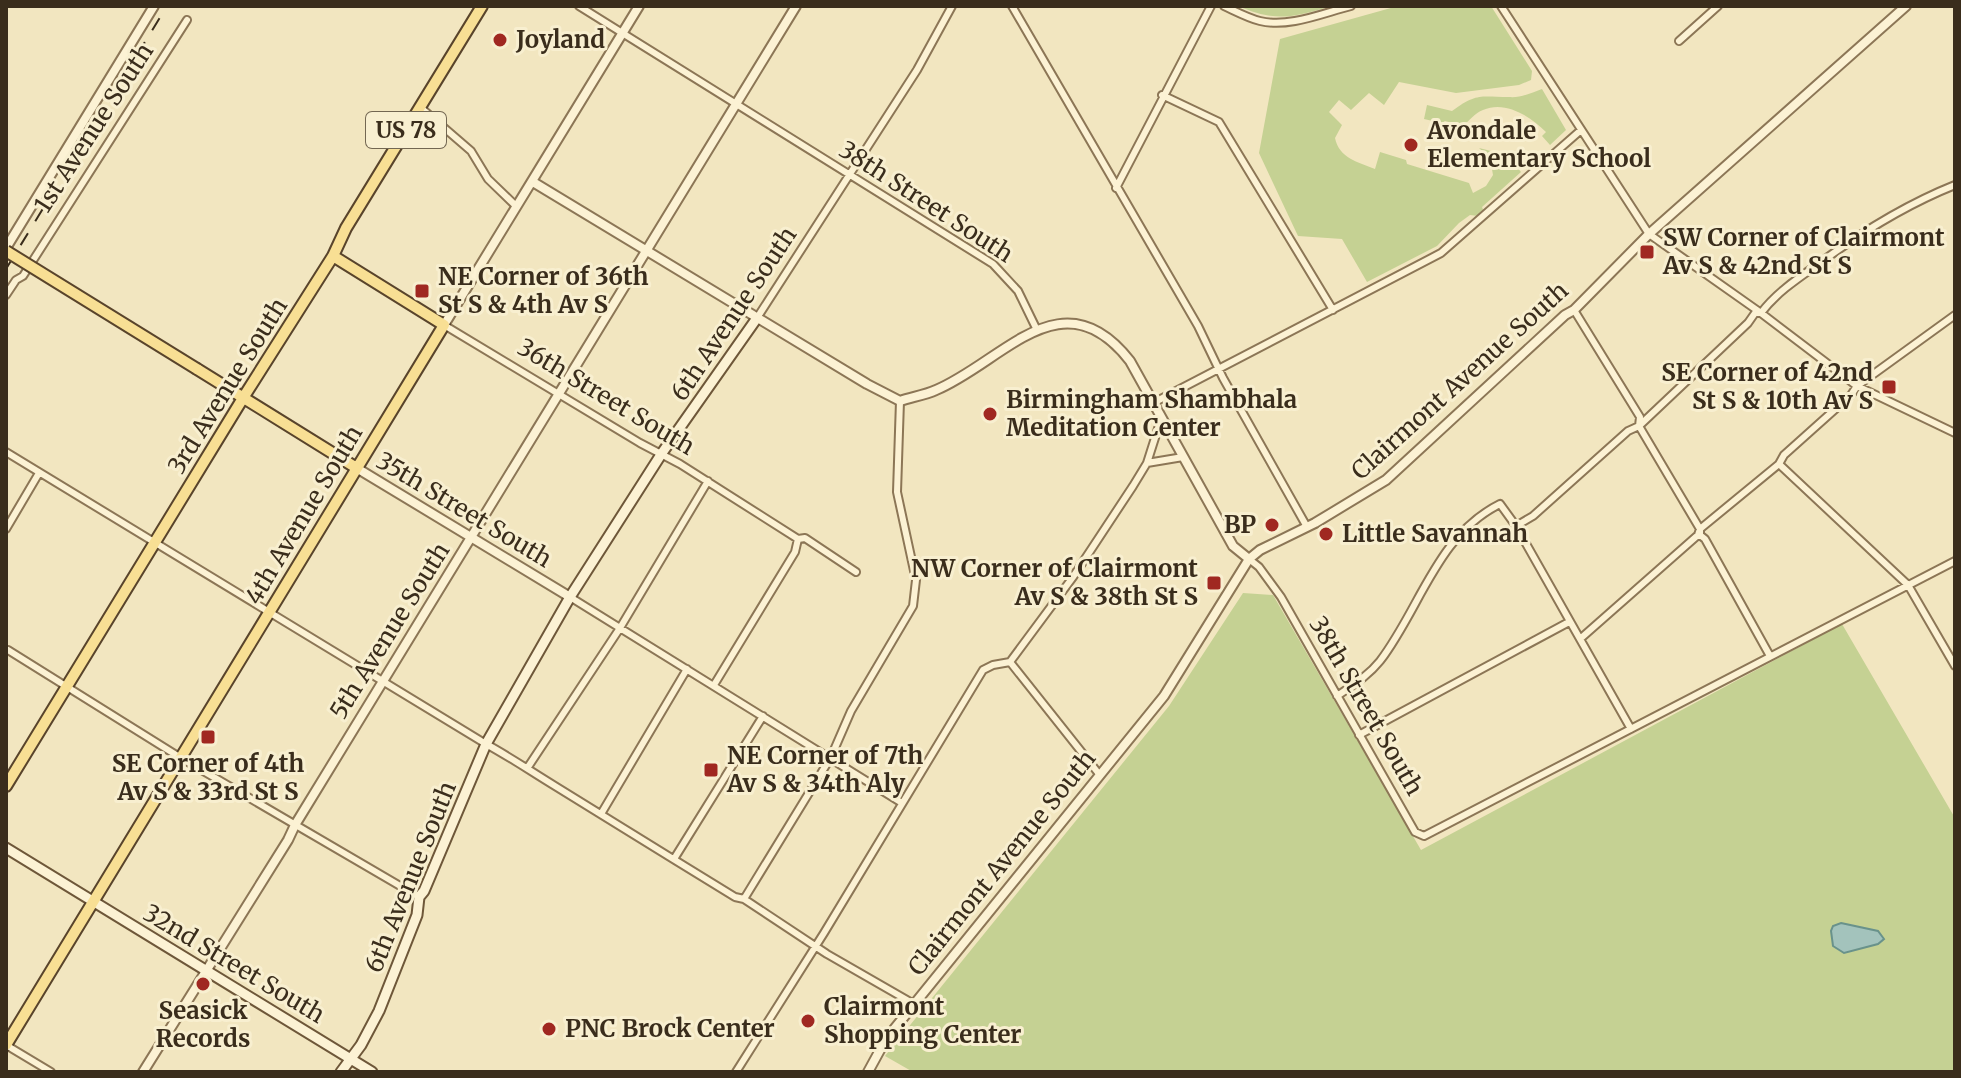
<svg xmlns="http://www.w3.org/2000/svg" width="1961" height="1078" font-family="Merriweather,serif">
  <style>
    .green { fill: #c5d193 }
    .water { fill: #a3c3bc; stroke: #69928b; stroke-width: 2 }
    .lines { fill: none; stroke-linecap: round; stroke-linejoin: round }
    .minor-casing { stroke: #8c7656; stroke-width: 10 }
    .tertiary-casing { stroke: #8c7656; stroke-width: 12 }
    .secondary-casing { stroke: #6e5739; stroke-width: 13 }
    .primary-casing { stroke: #59442b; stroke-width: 14 }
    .minor { stroke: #fcf2d4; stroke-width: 6 }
    .tertiary { stroke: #fcf2d4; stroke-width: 8 }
    .secondary { stroke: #fcf2d4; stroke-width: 9 }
    .primary { stroke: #f8df94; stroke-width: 10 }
    .rail { stroke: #3a2d1c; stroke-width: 2; stroke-dasharray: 14 14; stroke-linecap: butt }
    .primary-bridge-casing { stroke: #59442b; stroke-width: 14; stroke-linecap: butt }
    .primary-bridge { stroke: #f8df94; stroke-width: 10 }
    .poi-dot { fill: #a02821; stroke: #f8efd0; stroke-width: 3 }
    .labels { text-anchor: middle; stroke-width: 6; stroke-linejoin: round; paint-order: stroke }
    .shield { fill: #f8efd0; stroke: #736752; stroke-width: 2 }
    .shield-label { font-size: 22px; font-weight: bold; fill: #3a2d1c }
    .poi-label { font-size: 24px; font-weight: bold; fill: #3a2d1c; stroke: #f8efd0; text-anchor: start }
    .street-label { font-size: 24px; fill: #3a2d1c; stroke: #f8efd0 }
  </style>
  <rect width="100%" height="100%" fill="#f2e6c0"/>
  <path class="green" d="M1238,6H1332C1293,17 1278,23 1238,6Z
    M1398,6H1491L1532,71L1531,80L1519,85L1456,93L1399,82L1384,105L1369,93L1351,110L1339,100L1329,112L1342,125L1335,138C1339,158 1358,162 1375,169L1380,152L1406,160L1407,164L1469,183L1473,193L1486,186L1493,175L1490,158L1479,148L1507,155L1521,172L1482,207L1484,212L1478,216L1470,215L1459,223L1437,246L1367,282L1342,239L1298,236L1259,153L1280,39Z
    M1542,89L1566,130L1550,145L1542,136L1546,132C1530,116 1505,100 1483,110C1475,113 1469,121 1463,126L1445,121L1437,126V122L1424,119L1427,105L1452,111C1477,92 1482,97 1509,97C1521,98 1531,93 1542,89Z
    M1243,593L1273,595L1421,850L1842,624L1955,818V1072H913L885,1056L1169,706Z"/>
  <path class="water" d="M1841,923L1878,931L1884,939L1878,944L1844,953L1833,946L1831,931L1833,926Z"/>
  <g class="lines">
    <g class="minor-casing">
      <path id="minor" d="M579,6L993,264L1018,291L1036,328
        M1012,6L1198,326L1223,378L1307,527
        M1224,6C1235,11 1248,18 1260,21C1289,28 1323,13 1351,6
        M1501,6L1649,234L1761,313L1857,386L1955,433
        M1679,41L1718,6
        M1162,95L1219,122L1333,310
        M420,107L471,151L488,179L516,206
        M1116,188L1211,6
        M6,295L16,280L23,276L187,20
        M1574,310L1640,417L1639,426L1700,529V535L1705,539L1770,656
        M757,318L917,70L952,6
        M444,325L640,443L680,464L798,539L805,538L856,572
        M1155,402L1441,253L1581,130
        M6,452L486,744C510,757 532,772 555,786C614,823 675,860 735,897L744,899L827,954L914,1004
        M1147,463L1183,457
        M1779,464L1908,585L1955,666
        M1516,526L1533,516L1628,431L1639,426L1748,323L1755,313H1761C1776,293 1797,279 1817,265C1860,233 1905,205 1955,185
        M6,529L39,473
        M1249,559L1259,567L1281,597L1415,832L1424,836L1955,561
        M570,597L902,803
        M1580,639L1698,535L1700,529L1779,464L1784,455L1851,395L1857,386L1955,315
        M8,650L181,758L419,897
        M1010,662L1099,774
        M714,685L795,552L798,539
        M1337,696C1353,685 1368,676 1380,661C1420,609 1437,535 1500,504L1516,526L1631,729
        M1359,735L1569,622
        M528,767L620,628L708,481
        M601,814L687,669
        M674,859L763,716
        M744,899L831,757L851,711L913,606L916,580L897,492L900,401
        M6,1045L51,1072
        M736,1072L824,933L983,670L993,665L1010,662L1073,577L1133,486L1147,463L1161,419"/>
    </g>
    <g class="tertiary-casing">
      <path id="tertiary" d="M533,182L867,384L900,401C912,397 925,395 936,390C1003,362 1062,274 1130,361L1233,546L1249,559
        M6,248L154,6
        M444,325L639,6
        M355,467L570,597
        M143,1072L288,840L295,825L796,6
        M868,1072L886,1039L1164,696L1249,559L1260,550L1315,523L1386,480L1565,315L1574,310L1649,234L1906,6"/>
    </g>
    <g class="secondary-casing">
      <path id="secondary" d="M6,848L372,1072
        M341,1072L361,1045L379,1011L417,915L419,897L424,891L486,744L570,597L662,453L757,318"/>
    </g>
    <g class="primary-casing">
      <path id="primary" d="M197,369L355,467
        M6,786L243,398L333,256L346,228L482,6
        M6,1045L444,325L333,256"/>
    </g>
    <use href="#minor" class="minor"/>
    <use href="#tertiary" class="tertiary"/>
    <use href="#secondary" class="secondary"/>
    <use href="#primary" class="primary"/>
    <path class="rail" d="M6,269L167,6"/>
    <g class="primary-bridge-casing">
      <path id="primary-bridge" d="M6,251L197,369"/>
    </g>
    <use href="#primary-bridge" class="primary-bridge"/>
  </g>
  <g class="poi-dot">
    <circle cx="500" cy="40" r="8"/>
    <circle cx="1411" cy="145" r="8"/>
    <rect x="1639" y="244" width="16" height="16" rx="4"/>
    <rect x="414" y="283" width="16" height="16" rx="4"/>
    <rect x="1881" y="379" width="16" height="16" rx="4"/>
    <circle cx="990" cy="414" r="8"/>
    <circle cx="1272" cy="525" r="8"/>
    <circle cx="1326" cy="534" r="8"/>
    <rect x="1206" y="575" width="16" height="16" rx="4"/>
    <rect x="200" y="729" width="16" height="16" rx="4"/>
    <rect x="703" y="762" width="16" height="16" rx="4"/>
    <circle cx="203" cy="984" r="8"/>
    <circle cx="808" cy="1021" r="8"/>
    <circle cx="549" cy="1029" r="8"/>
  </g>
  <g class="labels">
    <rect class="shield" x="366" y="112" width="80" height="36" rx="6"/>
    <g class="shield-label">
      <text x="406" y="138">US 78</text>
    </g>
    <g class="poi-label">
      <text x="516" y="48">Joyland</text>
      <text x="1427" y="139">Avondale<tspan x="1427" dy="28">Elementary School</tspan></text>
      <text x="1663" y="246">SW Corner of Clairmont<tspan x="1663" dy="28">Av S &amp; 42nd St S</tspan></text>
      <text x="438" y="285">NE Corner of 36th<tspan x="438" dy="28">St S &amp; 4th Av S</tspan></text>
      <text x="1873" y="381" text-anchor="end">SE Corner of 42nd<tspan x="1873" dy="28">St S &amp; 10th Av S</tspan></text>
      <text x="1006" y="408">Birmingham Shambhala<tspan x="1006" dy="28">Meditation Center</tspan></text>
      <text x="1256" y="533" text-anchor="end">BP</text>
      <text x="1342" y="542">Little Savannah</text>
      <text x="1198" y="577" text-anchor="end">NW Corner of Clairmont<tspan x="1198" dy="28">Av S &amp; 38th St S</tspan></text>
      <text x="727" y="764">NE Corner of 7th<tspan x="727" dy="28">Av S &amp; 34th Aly</tspan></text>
      <text x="208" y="772" text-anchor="middle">SE Corner of 4th<tspan x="208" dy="28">Av S &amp; 33rd St S</tspan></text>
      <text x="824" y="1015">Clairmont<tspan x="824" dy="28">Shopping Center</tspan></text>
      <text x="203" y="1019" text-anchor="middle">Seasick<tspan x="203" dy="28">Records</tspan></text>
      <text x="565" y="1037">PNC Brock Center</text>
    </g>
    <g class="street-label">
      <text transform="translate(94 128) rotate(-57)" y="8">1st Avenue South</text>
      <text transform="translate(926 202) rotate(33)" y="8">38th Street South</text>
      <text transform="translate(734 314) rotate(-56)" y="8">6th Avenue South</text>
      <text transform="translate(1460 381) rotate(-42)" y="8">Clairmont Avenue South</text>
      <text transform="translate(228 386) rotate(-58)" y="8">3rd Avenue South</text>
      <text transform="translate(606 397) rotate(31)" y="8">36th Street South</text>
      <text transform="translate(464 510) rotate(31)" y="8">35th Street South</text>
      <text transform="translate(304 515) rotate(-59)" y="8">4th Avenue South</text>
      <text transform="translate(390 631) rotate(-58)" y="8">5th Avenue South</text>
      <text transform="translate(1366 706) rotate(60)" y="8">38th Street South</text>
      <text transform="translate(1002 863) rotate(-51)" y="8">Clairmont Avenue South</text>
      <text transform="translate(411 877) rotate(-68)" y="8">6th Avenue South</text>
      <text transform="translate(234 964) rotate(31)" y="8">32nd Street South</text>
    </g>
  </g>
  <rect width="1961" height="1078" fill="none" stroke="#3a2d1c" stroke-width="16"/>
</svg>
